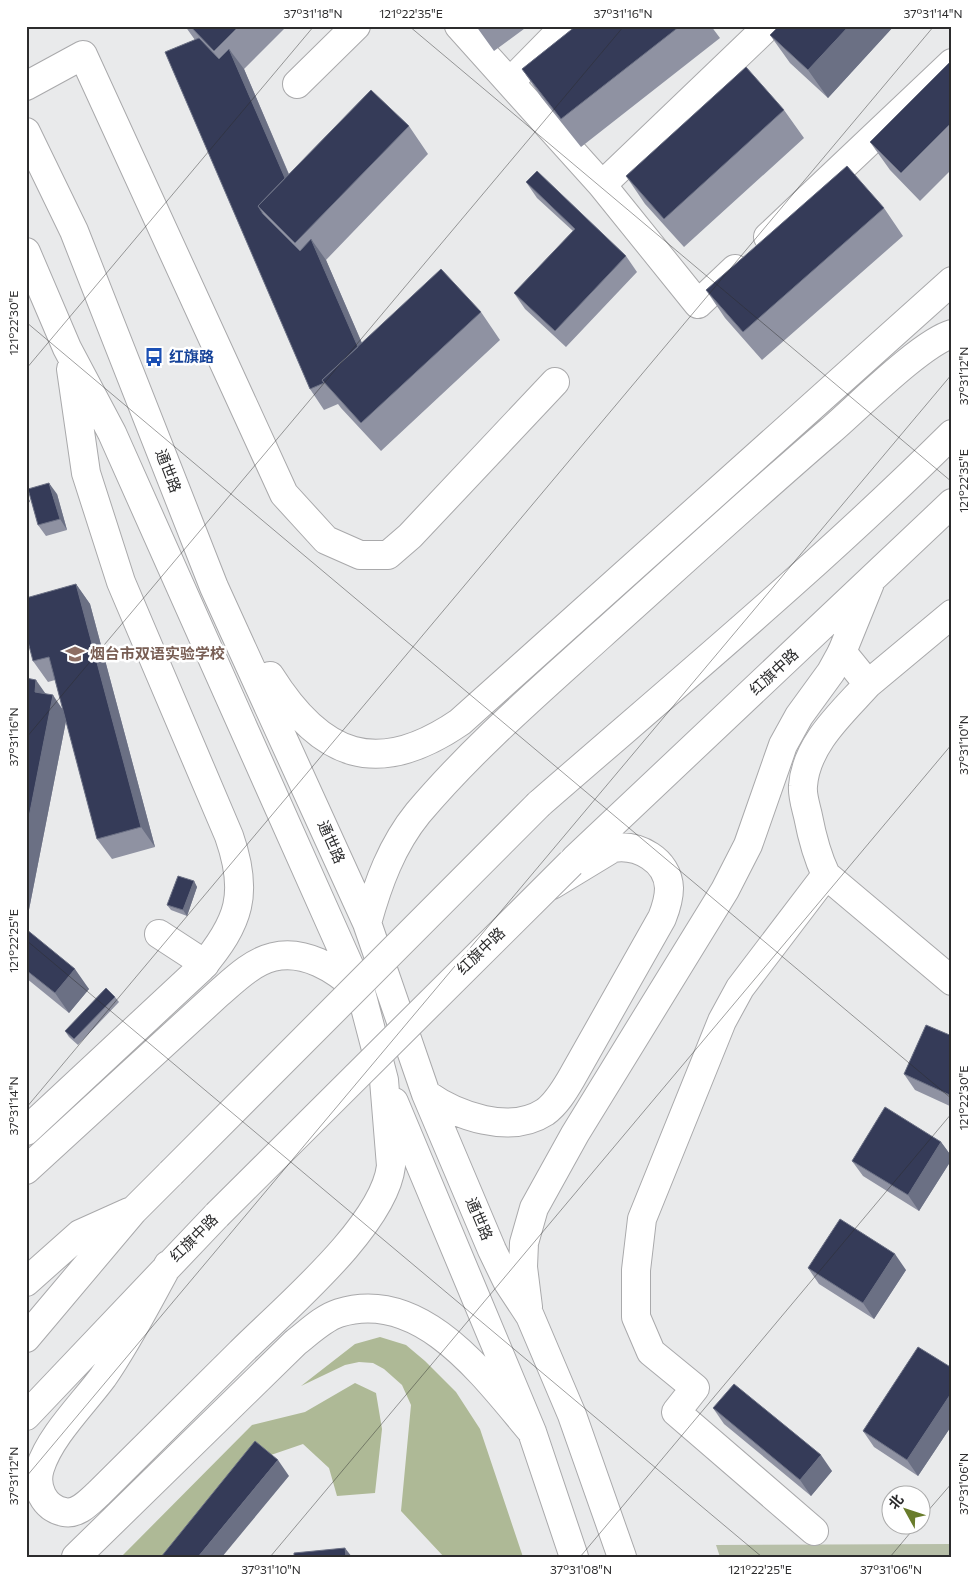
<svg xmlns="http://www.w3.org/2000/svg" width="978" height="1583" font-family="Commissioner,'Noto Sans SC',sans-serif">
  <style>
    .green { fill: #b7bfa8 }
    .forest { fill: #aeb996 }
    .lines { fill: none; stroke-linecap: round; stroke-linejoin: round }
    .minor-casing { stroke: #a9a9ab; stroke-width: 30 }
    .major-casing { stroke: #a9a9ab; stroke-width: 30 }
    .minor { stroke: #fff; stroke-width: 28 }
    .major { stroke: #fff; stroke-width: 28 }
    .major-bridge-casing { stroke: #a9a9ab; stroke-width: 30; stroke-linecap: butt }
    .major-bridge { stroke: #fff; stroke-width: 28 }
    .wall { fill: #8f92a2 }
    .shaded-wall { fill: #6b7084 }
    .building { fill: #353b58; stroke: #6b7084 }
    .ticks { fill: none; stroke: #2c2c2d; stroke-width: 1; stroke-opacity: 0.45 }
    .labels { text-anchor: middle; stroke-width: 5; stroke-linejoin: round; paint-order: stroke }
    .transit-label { font-size: 15px; font-weight: bold; fill: #164399; stroke: #fff; text-anchor: start }
    .street-label { font-size: 15px; fill: #2c2c2d; stroke: #fff }
    .education-label { font-size: 15px; font-weight: bold; fill: #785e54; stroke: #fff; text-anchor: start }
    .neatline { fill: none; stroke: #2c2c2d; stroke-width: 2 }
    .ticks-label { font-size: 12px; text-anchor: middle; fill: #2c2c2d }
  </style>
  <rect width="100%" height="100%" fill="#e9eaeb"/>
  <path class="green" d="M952,1544V1557H720L716,1545Z"/>
  <path class="forest" d="M380,1337L406,1345L425,1361L456,1392L480,1429L523,1557H444L401,1511L411,1405L402,1385L384,1369L373,1363L359,1362L345,1365L301,1386L355,1344Z
    M355,1383L376,1393L382,1429L375,1493L337,1496L329,1468L303,1444L268,1456L185,1557H121L252,1425L305,1412Z"/>
  <g class="lines">
    <g class="minor-casing">
      <path id="minor" d="M459,26L602,185L698,304L735,269
        M510,82L565,26
        M297,84L356,26
        M26,86L83,55L284,494L326,540L360,555H388L410,536L555,382
        M602,185L768,26
        M768,237L952,63
        M842,652L868,684C842,713 806,744 803,786C802,795 806,807 808,816C812,837 817,856 826,875L952,981
        M868,684L952,614
        M159,934L205,964
        M814,1531L676,1412L695,1388L651,1352L636,1317V1270L642,1219L722,1021L740,988L826,875"/>
    </g>
    <g class="major-casing">
      <path id="major" d="M26,132L74,231L214,587L367,923L426,1094L492,1250L507,1281L530,1316L572,1415L622,1557
        M26,252L67,348L112,433L361,992L384,1080L391,1166C384,1226 283,1310 240,1353C193,1400 146,1446 99,1493C89,1502 78,1515 64,1512C44,1508 34,1487 40,1468C50,1436 83,1404 103,1377C128,1341 147,1303 168,1265
        M270,676C321,757 377,779 460,722L952,281
        M539,804C678,683 821,564 952,434
        M575,859L952,503
        M367,923C378,883 392,845 418,813C473,748 537,693 600,636C676,568 752,498 830,431C857,408 921,343 952,334
        M426,1094C457,1116 510,1135 545,1112C556,1104 564,1091 571,1079L662,918C666,908 669,899 669,888C668,860 638,844 613,848L552,885
        M394,1102L532,1432L574,1557
        M26,1131L201,968C240,922 249,893 229,836L121,582L86,473L71,369
        M26,1170L218,994C233,981 252,962 273,957C304,949 336,969 357,989
        M26,1282L80,1234L129,1212
        M528,1307L523,1267L524,1243L534,1208L575,1134L725,890L748,845L783,745L799,716L831,672L842,652L870,583
        M26,1338L133,1211L171,1173
        M26,1416L217,1215
        M76,1557L295,1343C308,1333 323,1318 339,1313C422,1287 486,1378 532,1432"/>
    </g>
    <use href="#minor" class="minor"/>
    <use href="#major" class="major"/>
    <g class="major-bridge-casing">
      <path id="major-bridge" d="M171,1173L539,804
        M217,1215L571,863"/>
    </g>
    <use href="#major-bridge" class="major-bridge"/>
  </g>
  <path class="wall" d="M185,26H287L244,69L289,174L409,126L428,154L326,260L362,343L481,312L500,340L381,451L341,408L338,404L324,410L310,389L195,40Z
    M476,26H528L494,51Z
    M576,26H711L720,38L581,147L541,97L522,69Z
    M779,26H894L828,98L790,63L770,35Z
    M952,60V169L920,201L890,170L870,142Z
    M784,110L804,138L684,247L645,204L626,176Z
    M526,182L626,256L637,272L566,347L525,309L514,293L573,231L537,198Z
    M884,208L903,236L762,360L725,318L706,290Z
    M26,492L30,502L26,503Z
    M57,494L67,530L46,536L38,525Z
    M76,584L90,604L155,847L112,859L97,839L66,721L26,925V678L46,694L63,710L55,680L48,682L33,661Z
    M194,881L197,887L187,916L171,910L167,905Z
    M26,929L89,989L69,1013L26,978Z
    M115,997L119,1002L78,1045L69,1037L65,1031Z
    M952,1036V1107L915,1090L904,1074Z
    M941,1142L952,1157V1159L919,1211L863,1176L852,1161Z
    M808,1268L906,1270L874,1319L819,1284Z
    M952,1368V1425L918,1476L874,1447L863,1431Z
    M713,1408L832,1471L811,1496L724,1424Z"/>
  <path class="shaded-wall" d="M849,26H894L828,98L808,70Z
    M229,49L244,69L303,208L289,187Z
    M311,239L326,260L376,376L361,356Z
    M49,483L57,494L67,530L60,519Z
    M26,492L30,502L26,497Z
    M76,584L90,604L155,847L141,827Z
    M36,680L50,700L35,692Z
    M53,695L67,716L26,925V832Z
    M194,881L197,887L187,916L183,910Z
    M75,969L89,989L69,1013L55,993Z
    M941,1142L952,1157V1159L919,1211L908,1195Z
    M895,1254L906,1270L874,1319L863,1303Z
    M952,1392V1425L918,1476L907,1460Z
    M821,1455L832,1471L811,1496L800,1480Z
    M278,1460L289,1476L222,1557H198Z
    M345,1548L352,1557H346Z"/>
  <path class="building" d="M190,26H239L214,51Z
    M576,26H680L561,119L522,69Z
    M779,26H849L808,70L770,35Z
    M199,38L219,59L229,49L285,178L258,206L263,214L300,251L311,239L358,347L322,380L324,383L310,389L165,52Z
    M952,60V122L901,173L870,142Z
    M746,67L784,110L664,219L626,176Z
    M371,90L409,126L295,243L258,206Z
    M847,166L884,208L743,332L706,290Z
    M537,171L626,256L555,331L514,293L575,229L526,182Z
    M441,269L481,312L361,423L322,380Z
    M49,483L60,519L38,525L28,489Z
    M76,584L141,827L97,839L49,657L33,661L26,634V598Z
    M26,678L36,680L35,692L53,695L26,832Z
    M178,876L194,881L183,910L167,905Z
    M26,929L75,969L55,993L26,970Z
    M106,988L115,997L74,1039L65,1031Z
    M926,1025L952,1036V1096L904,1074Z
    M885,1107L941,1142L908,1195L852,1161Z
    M840,1219L895,1254L863,1303L808,1268Z
    M918,1347L952,1368V1392L907,1460L863,1431Z
    M734,1384L821,1455L800,1480L713,1408Z
    M255,1441L278,1460L198,1557H161Z
    M345,1548L346,1557H294V1553Z"/>
  <path class="ticks" d="M409,26L952,482M26,322L952,1099M26,369L314,26M26,738L624,26M26,940L762,1557M26,1108L934,26M26,1477L952,374M920,1520L952,1483M270,1557L952,744M580,1557L952,1113M890,1557L916,1526"/>
  <defs>
    <g id="bus-bare" transform="scale(1.5)"><path d="M-5-6H5V4H4V6H2V4H-2V6H-4V4H-5ZM-3.5-4V0h7V-4ZM-3.5 1.2v1.5H-2V1.2ZM2 1.2v1.5H3.5V1.2Z" fill="#1a4fb4" stroke="#fff" stroke-width="2.5" paint-order="stroke"/></g>
    <g id="school-bare" transform="scale(1.5)"><path d="M0-5L7-2L0 1L-7-2ZM-4 1L0 2.5L4 1V4Q0 6-4 4Z" fill="#8d6e63" stroke="#fff" stroke-width="2.5" paint-order="stroke"/></g>
  </defs>
  <g fill-rule="evenodd">
    <use href="#bus-bare" x="154" y="357"/>
    <use href="#school-bare" x="75" y="654"/>
  </g>
  <g class="labels">
    <g class="transit-label">
      <text x="169" y="362">红旗路</text>
    </g>
    <g class="street-label">
      <text transform="translate(168 471) rotate(69)" y="5">通世路</text>
      <text transform="translate(774 672) rotate(-43)" y="5">红旗中路</text>
      <text transform="translate(331 842) rotate(66)" y="5">通世路</text>
      <text transform="translate(481 951) rotate(-44)" y="5">红旗中路</text>
      <text transform="translate(479 1219) rotate(67)" y="5">通世路</text>
      <text transform="translate(194 1238) rotate(-45)" y="5">红旗中路</text>
    </g>
    <g class="education-label">
      <text x="90" y="659">烟台市双语实验学校</text>
    </g>
  </g>
  <rect width="978" height="1583" fill="none" stroke="#ffffff" stroke-width="55"/>
  <g transform="translate(906 1510) rotate(310)"><circle r="24" fill="#ffffff" stroke="#ababab"/>
  <path d="M0-4L9 19L0 12L-9 19Z" fill="#697c2b"/>
  <text y="-8" font-size="14" font-weight="bold" text-anchor="middle" fill="#2c2c2d">北</text>
  </g>
  <rect x="28" y="28" width="922" height="1528" class="neatline"/>
  <g class="ticks-label">
    <text x="313" y="18">37°31'18"N</text>
    <text x="411" y="18">121°22'35"E</text>
    <text x="623" y="18">37°31'16"N</text>
    <text x="933" y="18">37°31'14"N</text>
    <text transform="translate(14 323) rotate(-90)" y="4">121°22'30"E</text>
    <text transform="translate(964 376) rotate(-90)" y="4">37°31'12"N</text>
    <text transform="translate(964 481) rotate(-90)" y="4">121°22'35"E</text>
    <text transform="translate(14 737) rotate(-90)" y="4">37°31'16"N</text>
    <text transform="translate(964 745) rotate(-90)" y="4">37°31'10"N</text>
    <text transform="translate(14 941) rotate(-90)" y="4">121°22'25"E</text>
    <text transform="translate(964 1098) rotate(-90)" y="4">121°22'30"E</text>
    <text transform="translate(14 1106) rotate(-90)" y="4">37°31'14"N</text>
    <text transform="translate(14 1476) rotate(-90)" y="4">37°31'12"N</text>
    <text transform="translate(964 1484) rotate(-90)" y="4">37°31'06"N</text>
    <text x="271" y="1574">37°31'10"N</text>
    <text x="581" y="1574">37°31'08"N</text>
    <text x="760" y="1574">121°22'25"E</text>
    <text x="891" y="1574">37°31'06"N</text>
  </g>
</svg>
